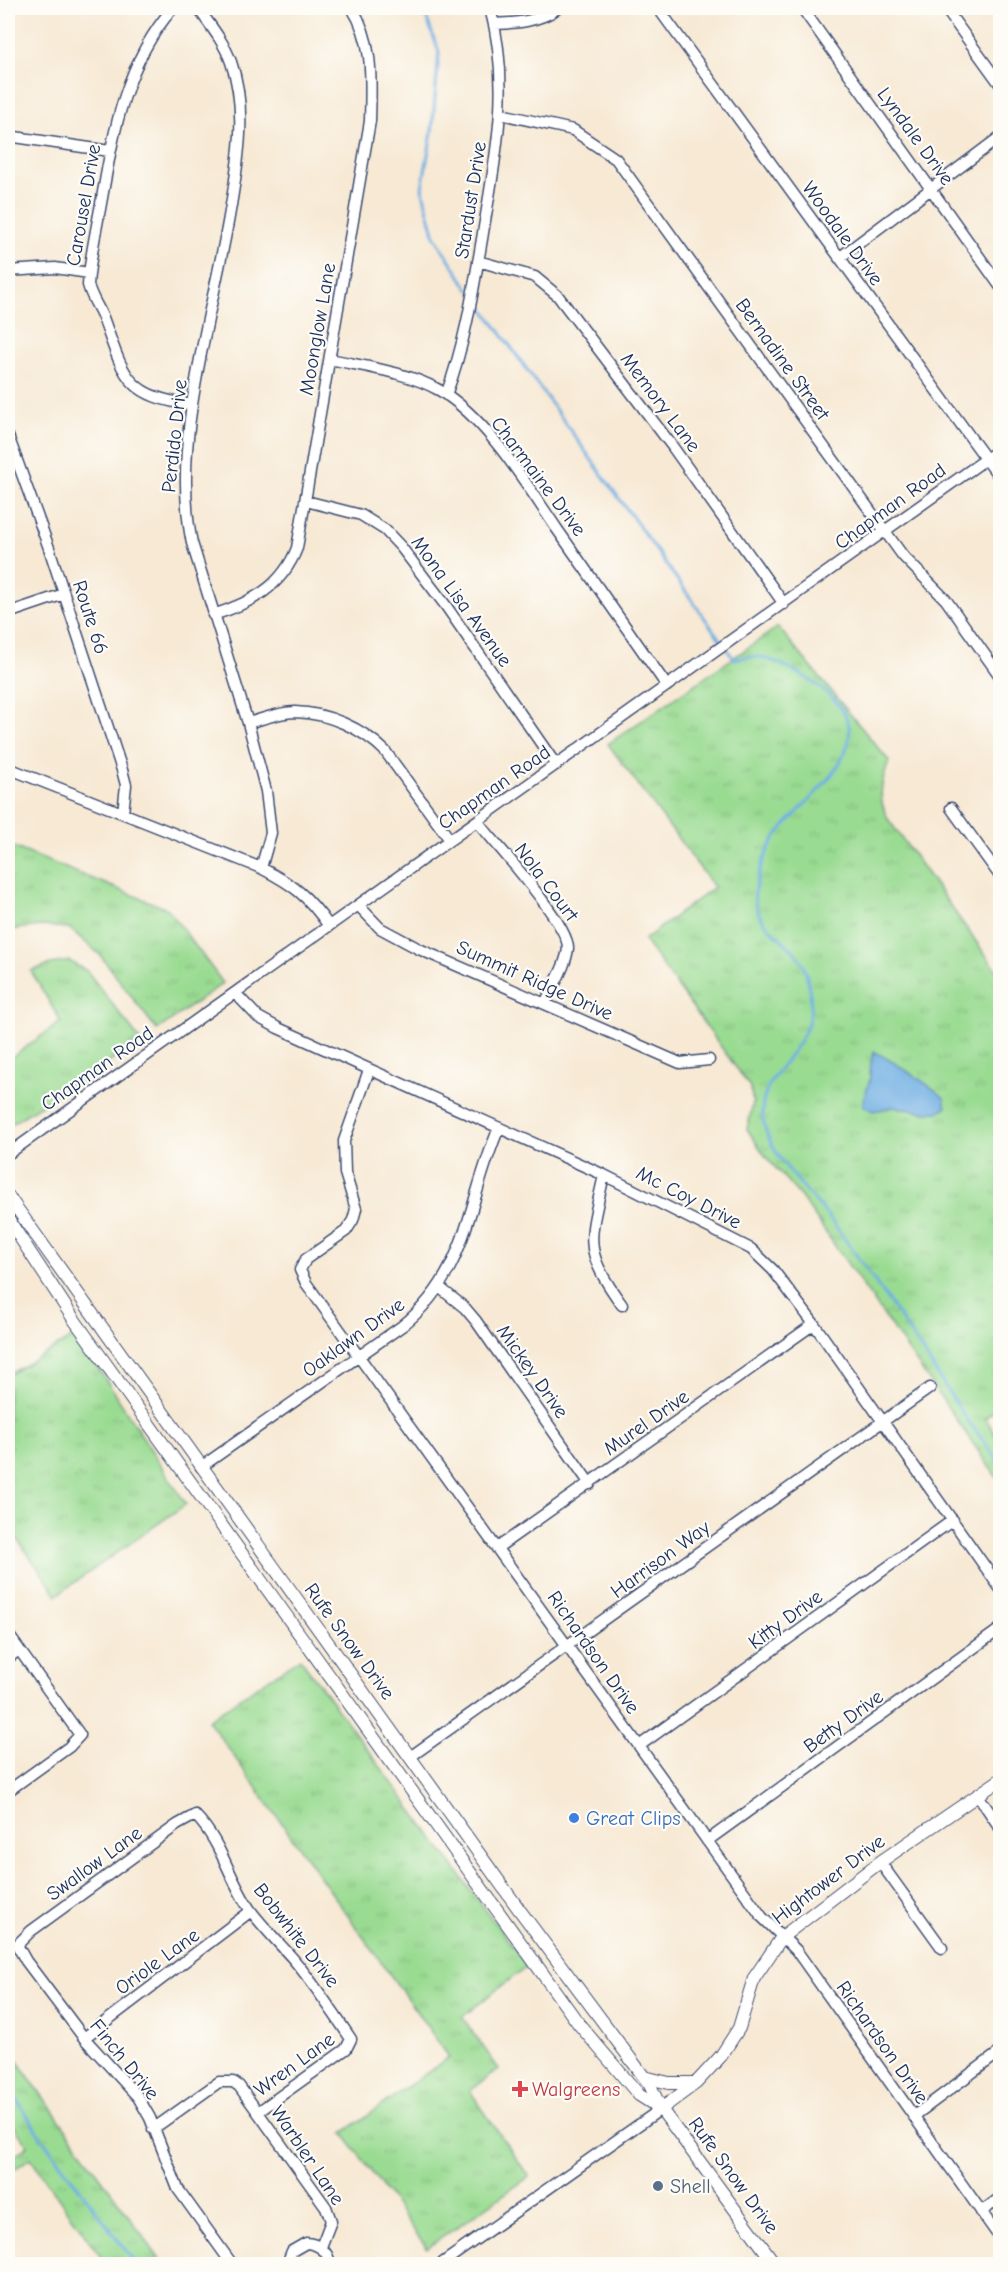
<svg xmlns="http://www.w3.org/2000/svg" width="1008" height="2272" font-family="'Comic Neue',sans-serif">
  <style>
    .grass { fill: url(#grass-tufts); stroke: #5a8578; stroke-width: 1.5 }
    .water { fill: #70afe3; stroke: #466fa0; stroke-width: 1.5 }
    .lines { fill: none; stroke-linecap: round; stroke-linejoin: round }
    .stream { stroke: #70afe3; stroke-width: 3 }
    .minor-casing { stroke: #3c4b70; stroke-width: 13 }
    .major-casing { stroke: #3c4b70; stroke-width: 14 }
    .minor { stroke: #fff; stroke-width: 10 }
    .major { stroke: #fff; stroke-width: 12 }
    .shop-dot { fill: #3f7fe0; stroke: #fdfcf7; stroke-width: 2 }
    .health-dot { fill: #e0444e; stroke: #fdfcf7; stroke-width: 2 }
    .service-dot { fill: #5c6f8a; stroke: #fdfcf7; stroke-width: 2 }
    .labels { text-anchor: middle; stroke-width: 4.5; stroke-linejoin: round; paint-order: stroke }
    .street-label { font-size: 20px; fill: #1b2f5e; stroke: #fdfcf7 }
    .shop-label { font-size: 20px; fill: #366cbe; stroke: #fdfcf7; text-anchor: start }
    .health-label { font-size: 20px; fill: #be3a42; stroke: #fdfcf7; text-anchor: start }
    .service-label { font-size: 20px; fill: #4e5e75; stroke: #fdfcf7; text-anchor: start }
  </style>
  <defs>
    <pattern id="grass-tufts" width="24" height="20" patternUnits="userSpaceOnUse" patternTransform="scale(1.5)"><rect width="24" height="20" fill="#9adb92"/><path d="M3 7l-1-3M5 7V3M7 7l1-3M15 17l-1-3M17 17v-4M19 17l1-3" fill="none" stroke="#84bc80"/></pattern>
  </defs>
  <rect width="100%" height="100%" fill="#fdfcf7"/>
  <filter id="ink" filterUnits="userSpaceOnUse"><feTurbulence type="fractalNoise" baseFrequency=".0167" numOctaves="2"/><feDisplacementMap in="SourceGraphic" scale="12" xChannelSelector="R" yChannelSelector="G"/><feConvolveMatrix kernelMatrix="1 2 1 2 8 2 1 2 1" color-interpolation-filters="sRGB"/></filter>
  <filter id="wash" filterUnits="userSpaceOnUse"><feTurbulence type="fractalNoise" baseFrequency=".008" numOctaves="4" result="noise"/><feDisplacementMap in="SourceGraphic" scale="24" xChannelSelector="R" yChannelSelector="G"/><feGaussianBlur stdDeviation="1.35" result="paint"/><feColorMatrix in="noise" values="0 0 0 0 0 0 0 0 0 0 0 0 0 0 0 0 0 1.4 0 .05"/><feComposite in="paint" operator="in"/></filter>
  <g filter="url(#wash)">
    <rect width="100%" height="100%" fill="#f7e9d4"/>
    <path class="grass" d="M778,627L889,761C881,783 877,798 888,819L1000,975V1406L985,1418L1000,1440V1482L801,1197L766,1157L747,1129L753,1103L750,1087L644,940L714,887L608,744Z
      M8,845L168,909L223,983L157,1030L100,955L69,928L41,926L15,929L8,934Z
      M69,961L87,971L140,1040C99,1073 52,1097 8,1126V1060L61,1022L31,971L51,964Z
      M77,1335L186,1504L57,1595L8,1526V1375Z
      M300,1658L527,1966L462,2017L499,2069L470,2091L529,2177L427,2248L343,2133L449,2057L208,1720Z
      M8,2048L163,2264H106L30,2158L8,2174V2160L28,2146L8,2118Z"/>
    <path class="water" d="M874,1052C882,1054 939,1091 944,1098C945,1100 945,1104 946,1107L938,1112H924L895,1107L873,1111L863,1106C863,1095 869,1087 870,1077C871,1066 869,1063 874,1052Z"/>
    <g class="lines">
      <path class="stream" d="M423,8L439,52L432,132L422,188L435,237L469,290
        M475,297L734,659C742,658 751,656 759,657C787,662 844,696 849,726C856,767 795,808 775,838C765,853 758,873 755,891C751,922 781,935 798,956C805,966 809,982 810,995C818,1052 756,1068 763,1119C768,1157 813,1194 834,1224C876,1282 917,1341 955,1402C968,1423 986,1443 1000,1463
        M8,2086L38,2133L136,2264"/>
    </g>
  </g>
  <g filter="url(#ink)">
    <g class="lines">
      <g class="minor-casing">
        <path id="minor" d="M173,8C126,62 114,129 102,198C97,227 90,256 88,285C93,302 100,308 105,323C125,380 129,396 192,405
          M198,8C210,25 224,42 231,62C248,110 238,163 230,211C213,314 170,441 192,543L248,723L266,791L271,833L261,868
          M658,8L1000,478
          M802,8L1000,286
          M945,8L1000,84
          M494,24C516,23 539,22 558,8
          M501,114L573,130L616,159L903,556L946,600L1000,676
          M8,136L110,151
          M839,258L1000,137
          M478,261L535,277L558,296L672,446L784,604
          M8,271L55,268L89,273
          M330,359C366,367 407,372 439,390C487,418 526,484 557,529C594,581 630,634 667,686
          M446,395C465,344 473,292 482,239C495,159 512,88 490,8
          M8,436L49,548L122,770L126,785L123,813
          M306,501L361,515L385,530L401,547L446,606L556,765
          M8,613L64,594
          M213,615C251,603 282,587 297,548L370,121C371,82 374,42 352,8
          M248,723C263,719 280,712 295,712C328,713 362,728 385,751L450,840
          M8,768L261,868C294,885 307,895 329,926
          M951,808L1000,876
          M477,821C495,843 569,924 568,948C566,967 552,987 545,1004
          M358,905L380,928L419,949L680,1063L709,1060
          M235,993L258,1017L278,1028L604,1175L751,1249L773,1270L814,1324L1000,1588
          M369,1070L344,1141L345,1173L356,1209L353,1220L346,1231L306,1259L300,1270L306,1283L762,1917L796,1950L1000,2238
          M8,1154L1000,449
          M604,1175C590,1240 581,1248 622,1305
          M439,1287L465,1308L476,1321L590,1484
          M201,1467L402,1326C469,1273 467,1201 499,1128
          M497,1548L814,1324
          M8,1634L80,1735L69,1747L8,1791
          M8,1658L19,1650
          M639,1746L953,1520
          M410,1757L930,1388
          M978,1795L1000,1828
          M707,1841L1000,1629
          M880,1862L942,1948
          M84,2038L251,1911
          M914,2116L1000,2052
          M153,2129L219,2082H233L239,2086L326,2207L331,2221L321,2247
          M981,2212L1000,2198
          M232,2264L178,2189L150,2118L138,2097L84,2038L26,1961L17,1945L31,1931L177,1825L195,1815C222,1842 229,1880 251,1911C264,1928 280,1944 294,1960C315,1985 333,2012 351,2039L346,2049L258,2112
          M287,2264L292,2251L306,2243C319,2244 328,2251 330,2264
          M441,2264L661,2109"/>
      </g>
      <g class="major-casing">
        <path id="major" d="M8,1196L518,1908L650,2085L661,2109L775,2264
          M8,1219L73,1318L578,2023L639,2095L661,2109
          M644,2077L669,2083H695
          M661,2109L696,2083L721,2056L739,2028L754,1978L782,1937L880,1862L1000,1780"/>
      </g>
      <use href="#minor" class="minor"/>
      <use href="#major" class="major"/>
    </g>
  </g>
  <circle class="shop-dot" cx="574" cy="1818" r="6"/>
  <path class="health-dot" d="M517 2080h6v6h6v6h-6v6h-6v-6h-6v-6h6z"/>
  <circle class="service-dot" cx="658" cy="2186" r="6"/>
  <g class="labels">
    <g class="street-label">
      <text transform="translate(916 136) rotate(54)" y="7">Lyndale Drive</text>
      <text transform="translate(470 200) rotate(-81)" y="7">Stardust Drive</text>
      <text transform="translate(83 205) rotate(-80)" y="7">Carousel Drive</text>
      <text transform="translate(843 233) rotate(54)" y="7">Woodale Drive</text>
      <text transform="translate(317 329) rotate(-80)" y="7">Moonglow Lane</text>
      <text transform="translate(783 359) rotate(54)" y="7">Bernadine Street</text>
      <text transform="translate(661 402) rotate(53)" y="7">Memory Lane</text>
      <text transform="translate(174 436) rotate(-84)" y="7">Perdido Drive</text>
      <text transform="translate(539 476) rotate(53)" y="7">Charmaine Drive</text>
      <text transform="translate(890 506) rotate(-36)" y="7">Chapman Road</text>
      <text transform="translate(462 601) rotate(54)" y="7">Mona Lisa Avenue</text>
      <text transform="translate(91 617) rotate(72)" y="7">Route 66</text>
      <text transform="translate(494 787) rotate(-35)" y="7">Chapman Road</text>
      <text transform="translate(547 882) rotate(53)" y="7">Nola Court</text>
      <text transform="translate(535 980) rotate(24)" y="7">Summit Ridge Drive</text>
      <text transform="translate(97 1068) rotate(-35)" y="7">Chapman Road</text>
      <text transform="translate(689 1197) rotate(27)" y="7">Mc Coy Drive</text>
      <text transform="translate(353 1337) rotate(-36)" y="7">Oaklawn Drive</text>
      <text transform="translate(533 1371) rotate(55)" y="7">Mickey Drive</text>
      <text transform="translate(646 1422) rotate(-35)" y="7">Murel Drive</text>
      <text transform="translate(660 1559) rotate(-36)" y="7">Harrison Way</text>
      <text transform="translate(785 1619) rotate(-36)" y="7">Kitty Drive</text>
      <text transform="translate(350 1641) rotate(54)" y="7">Rufe Snow Drive</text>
      <text transform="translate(594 1652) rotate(55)" y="7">Richardson Drive</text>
      <text transform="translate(843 1721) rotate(-36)" y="7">Betty Drive</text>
      <text transform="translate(94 1863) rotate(-36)" y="7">Swallow Lane</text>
      <text transform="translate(828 1879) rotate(-37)" y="7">Hightower Drive</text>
      <text transform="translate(297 1935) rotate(52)" y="7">Bobwhite Drive</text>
      <text transform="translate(157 1961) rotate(-36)" y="7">Oriole Lane</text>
      <text transform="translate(883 2042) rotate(55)" y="7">Richardson Drive</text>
      <text transform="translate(125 2059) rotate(51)" y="7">Finch Drive</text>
      <text transform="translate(294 2064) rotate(-36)" y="7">Wren Lane</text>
      <text transform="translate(308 2155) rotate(56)" y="7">Warbler Lane</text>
      <text transform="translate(734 2175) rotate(54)" y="7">Rufe Snow Drive</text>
    </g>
    <g class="shop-label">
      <text x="586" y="1825">Great Clips</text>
    </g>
    <g class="health-label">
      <text x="532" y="2096">Walgreens</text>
    </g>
    <g class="service-label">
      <text x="670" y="2193">Shell</text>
    </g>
  </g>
  <rect width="1008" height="2272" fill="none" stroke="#fdfcf7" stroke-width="30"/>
</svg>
